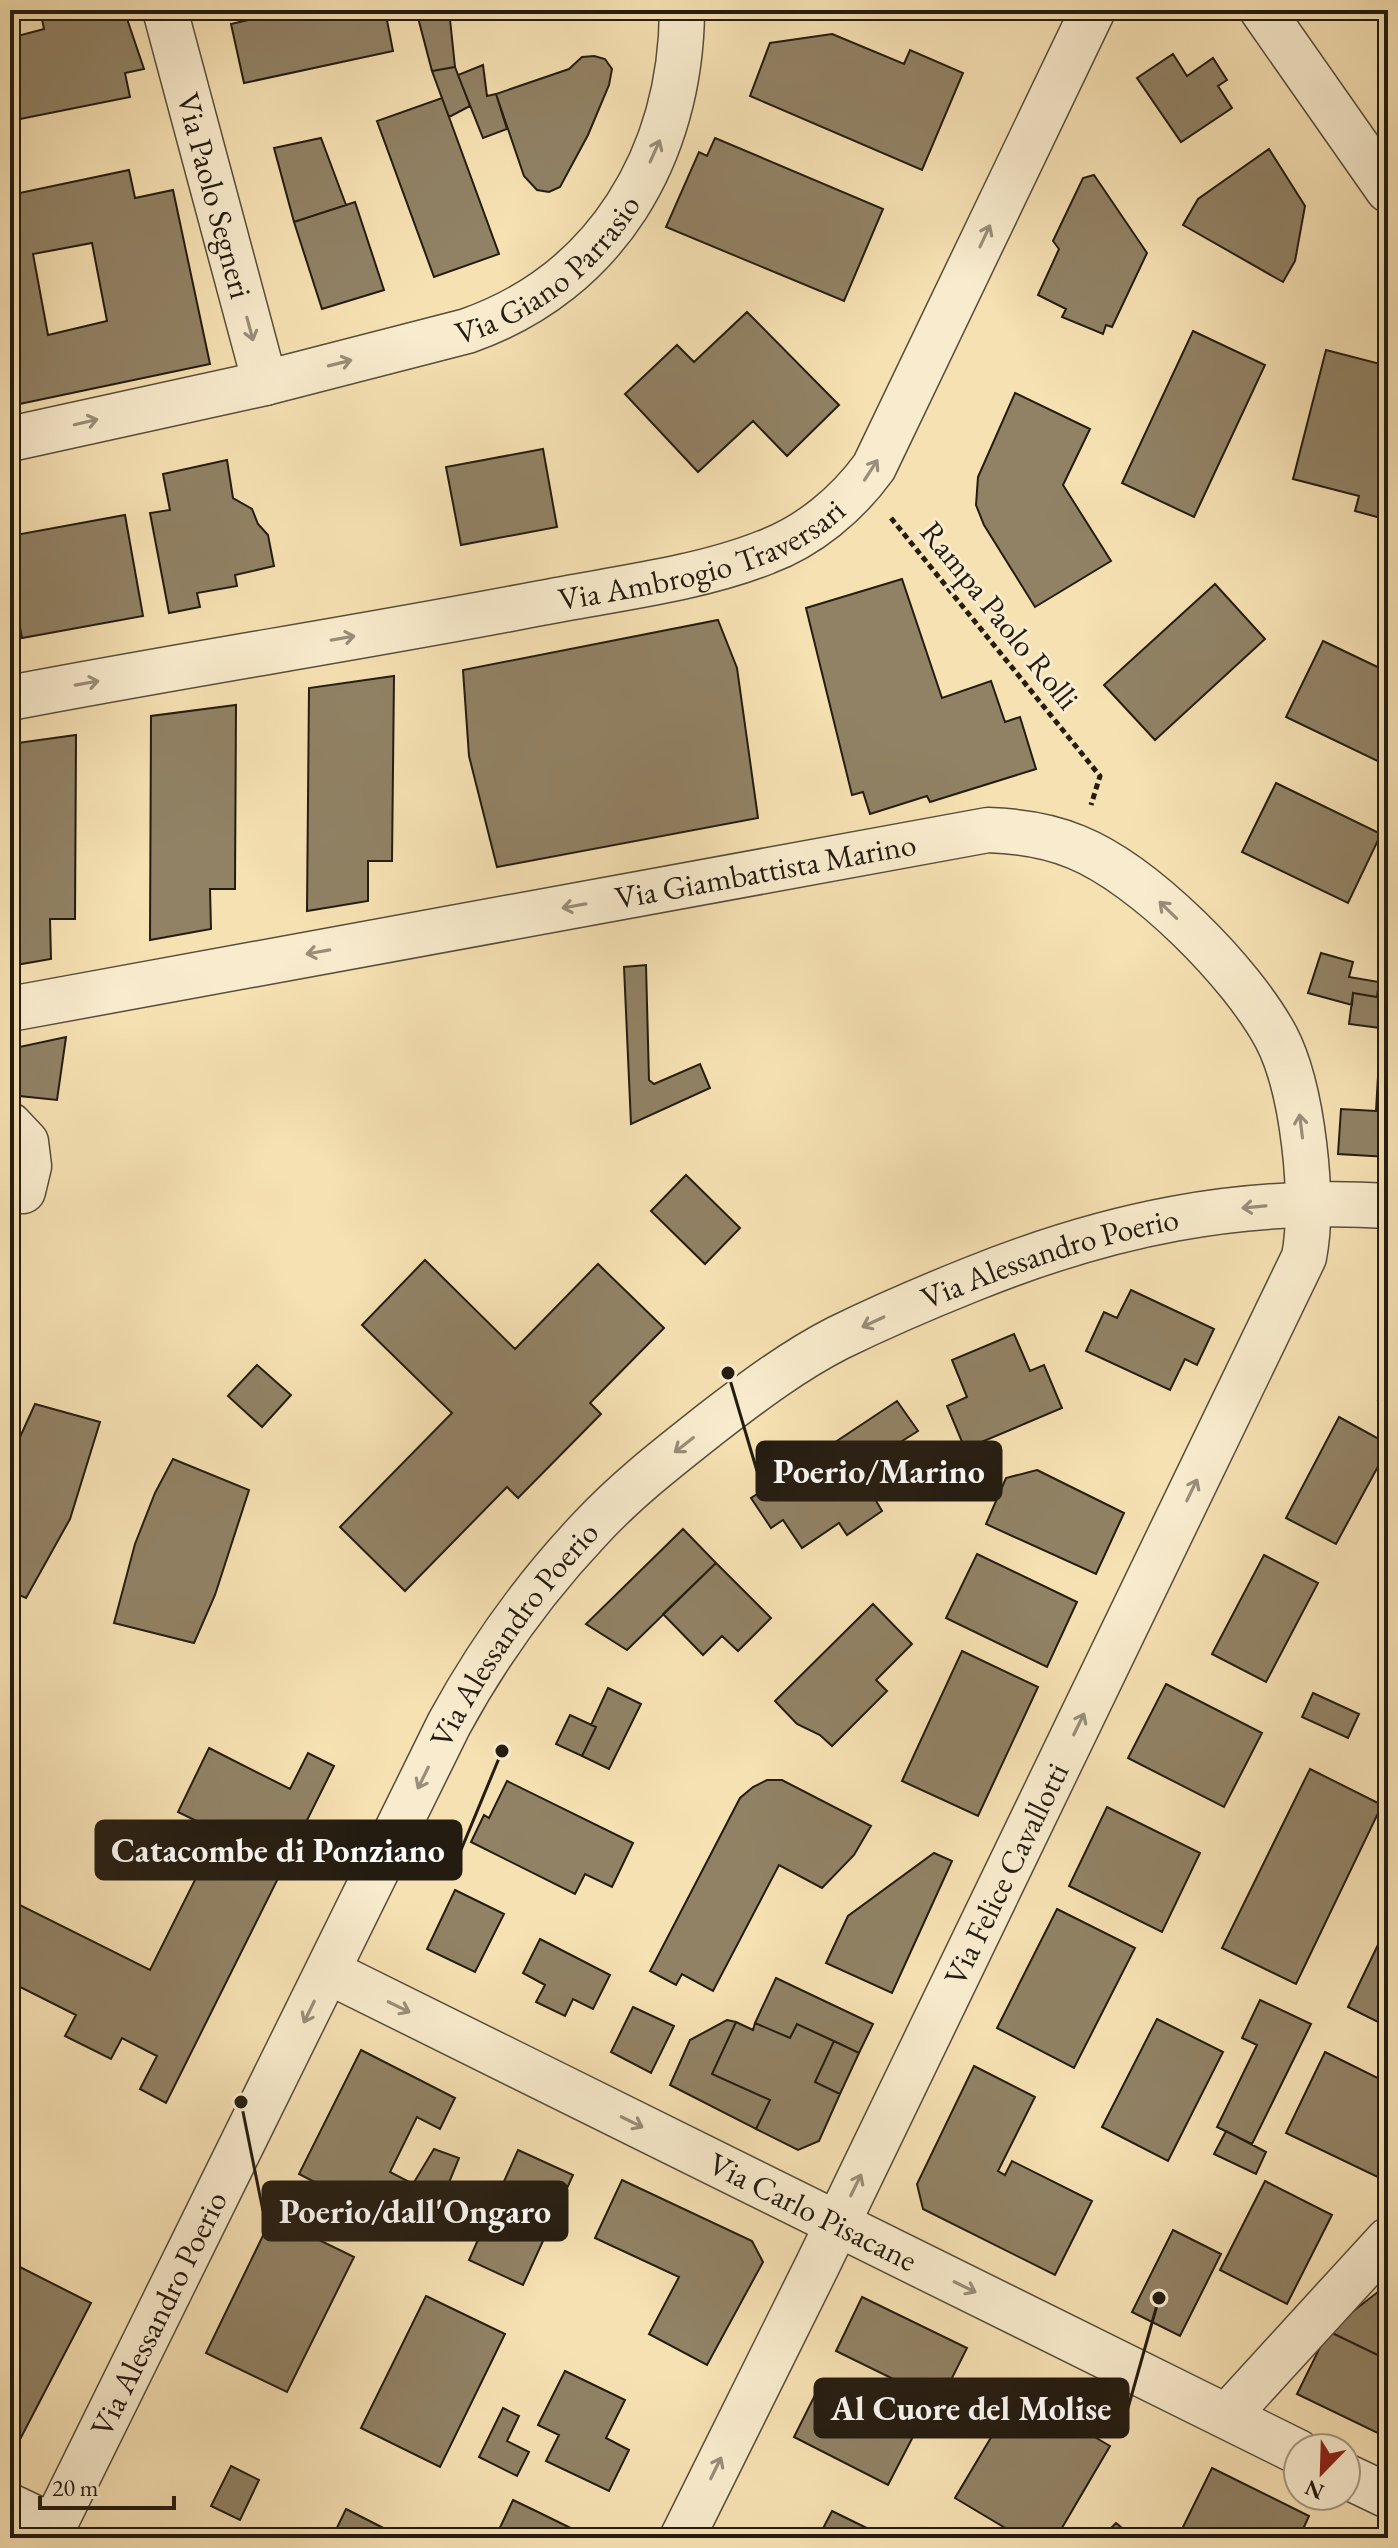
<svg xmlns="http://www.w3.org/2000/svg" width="1398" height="2548" font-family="'EB Garamond',serif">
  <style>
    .building { fill: #918265; stroke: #241c11; stroke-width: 2; fill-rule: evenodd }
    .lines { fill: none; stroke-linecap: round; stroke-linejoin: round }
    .street-casing { stroke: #584d3a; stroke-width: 47 }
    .path { stroke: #241c11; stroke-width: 5; stroke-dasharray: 6 4; stroke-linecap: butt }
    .street { stroke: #f9ecce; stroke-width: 44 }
    .oneway { stroke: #998e79 }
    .labels { text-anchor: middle; stroke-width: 6; stroke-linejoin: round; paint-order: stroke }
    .street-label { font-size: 32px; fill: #241c11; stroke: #f9ecce }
    .leader { fill: none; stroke: #241c11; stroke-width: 3 }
    .callout-dot { fill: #241c11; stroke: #f9ecce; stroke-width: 3 }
    .callout { fill: #241c11; stroke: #241c11; stroke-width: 3 }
    .callout-label { font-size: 34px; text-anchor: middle; font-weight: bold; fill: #fff }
  </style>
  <rect width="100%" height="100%" fill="#f6e1b3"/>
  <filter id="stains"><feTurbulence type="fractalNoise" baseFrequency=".0025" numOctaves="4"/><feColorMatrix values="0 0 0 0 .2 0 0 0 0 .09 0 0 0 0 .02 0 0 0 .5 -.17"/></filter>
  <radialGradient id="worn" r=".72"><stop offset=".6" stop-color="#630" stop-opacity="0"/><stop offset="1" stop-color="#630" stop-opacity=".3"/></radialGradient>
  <path class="building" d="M40,10H124L144,69L125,73L130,97L10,121V38L44,29Z
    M259,10H385L393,51L244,83L231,24L261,17Z
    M416,10H449L455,67L432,71Z
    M832,34L904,64L910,50L963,73L922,170L750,96L770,43Z
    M1173,54L1187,76L1213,58L1227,80L1218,86L1232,108L1181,142L1137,78Z
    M594,56L605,59L612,69L609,85L588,135L560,187L549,192L537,190L524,176L496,94L569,69L582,57Z
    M483,65L487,96L496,94L507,129L483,138L458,75Z
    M455,67L470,106L449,117L432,71Z
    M442,98L499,254L434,277L377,121Z
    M321,138L346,205L294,222L274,148Z
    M715,138L883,209L844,301L666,227L699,152L707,156Z
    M1269,149L1305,206L1295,261L1283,282L1183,225L1198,199Z
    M129,170L135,198L173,190L210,364L10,406V195ZM92,243L107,321L48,335L33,254Z
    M1094,175L1147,253L1112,327L1106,325L1103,334L1062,317L1066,309L1038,295L1059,249L1053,241L1083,178Z
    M355,202L384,290L322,309L294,222Z
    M747,312L839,405L787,456L753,421L698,472L625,394L677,345L694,362Z
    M1193,331L1265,365L1194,517L1122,483Z
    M1326,350L1388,366V520L1355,511L1359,496L1293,479Z
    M1015,393L1090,429L1063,485L1111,561L1035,607L984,525L976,505L978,477Z
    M543,449L557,527L461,545L446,467Z
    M227,460L233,498L252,509L258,524L268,535L274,566L235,575L237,586L197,593L200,607L169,613L150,513L170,510L163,474Z
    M125,515L143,616L22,638L10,576V536Z
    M902,579L942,698L991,681L1005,722L1020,717L1036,769L930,802L927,796L870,814L863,792L852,795L806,608Z
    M1215,584L1265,639L1155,740L1104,685Z
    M718,620L737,668L758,818L497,867L469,756L463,670Z
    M1323,641L1388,672V760L1386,765L1286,717Z
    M394,676L392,861H368V901L307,911L309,688Z
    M236,705L235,889H210L211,929L150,940L151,716Z
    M76,735L75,919H50L51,959L10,966V744Z
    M1276,783L1381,834L1348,903L1242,852Z
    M1321,953L1353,962L1349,977L1379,982L1377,997L1353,993L1352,1005L1308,993Z
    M646,965L649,1080L654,1084L700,1064L710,1088L631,1124L624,967Z
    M1353,993L1388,999V1029L1349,1024Z
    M66,1037L57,1100L10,1095V1049Z
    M1378,1076L1388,1077V1157L1338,1154L1341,1109L1376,1111Z
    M686,1175L740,1228L705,1264L651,1211Z
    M425,1260L515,1349L598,1264L664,1328L590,1403L601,1414L518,1498L507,1487L405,1591L340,1527L452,1413L362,1325Z
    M1131,1290L1214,1329L1197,1365L1185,1359L1170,1390L1086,1351L1104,1312L1117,1318Z
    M1014,1334L1030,1371L1044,1365L1062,1408L965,1449L947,1406L967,1397L952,1360Z
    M257,1365L291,1395L262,1427L228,1396Z
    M1388,1380V1405L1378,1400Z
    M897,1401L918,1431L899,1443L918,1470L875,1499L882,1511L847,1535L839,1523L802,1548L783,1520L771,1528L751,1498Z
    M35,1404L100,1422L70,1519L26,1598L10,1591V1459Z
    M1339,1417L1388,1444V1448L1336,1544L1286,1518Z
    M173,1459L249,1490L215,1595L194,1643L114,1623L135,1544L155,1493Z
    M1037,1470L1124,1513L1096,1574L986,1524L1006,1478Z
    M683,1529L716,1563L627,1650L586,1624Z
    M977,1554L1077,1602L1047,1667L946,1618Z
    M1264,1555L1318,1583L1266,1682L1212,1654Z
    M716,1563L771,1618L738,1651L722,1636L703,1655L663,1614Z
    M873,1604L912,1644L876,1680L887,1691L832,1746L820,1735L797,1724L775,1701Z
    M962,1651L1038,1687L978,1816L902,1781Z
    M1166,1684L1262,1733L1224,1807L1128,1758Z
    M1388,1684V1701L1381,1697Z
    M608,1688L641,1704L609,1769L582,1756L596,1727L591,1725Z
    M1313,1693L1359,1714L1348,1738L1302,1717Z
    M570,1715L596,1727L582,1756L556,1744Z
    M209,1748L290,1789L308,1753L334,1766L166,2103L140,2089L157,2056L122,2038L111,2059L65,2036L76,2015L10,1982V1900L150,1970L219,1832L178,1812Z
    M1310,1769L1382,1805L1296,1984L1222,1948Z
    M767,1780H782L871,1826L854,1855L822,1888L779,1865L713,1991L682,1974L676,1985L650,1971L740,1798L753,1787Z
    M507,1781L633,1843L612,1887L585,1874L575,1894L471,1842L484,1815L489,1818Z
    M1107,1807L1200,1853L1162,1932L1069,1886Z
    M934,1853L952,1861L892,1993L826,1963L848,1916Z
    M455,1890L504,1914L475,1972L427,1949Z
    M1057,1909L1135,1948L1074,2068L997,2028Z
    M1388,1924V2027L1348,2007Z
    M540,1939L610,1975L593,2009L573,1999L565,2016L536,2002L545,1985L523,1973Z
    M776,1978L873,2024L859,2053L797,2024L790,2038L755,2023Z
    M1260,2000L1311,2024L1252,2144L1217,2127L1257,2045L1242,2038Z
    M633,2007L674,2026L651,2073L611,2052Z
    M1157,2019L1223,2052L1168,2161L1102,2127Z
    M727,2020L736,2022L712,2074L770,2100L756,2129L670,2085L690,2040Z
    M736,2022L753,2030L755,2023L790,2038L797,2024L834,2041L815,2082L840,2094L819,2141L798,2150L756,2129L770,2100L712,2074Z
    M834,2041L859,2053L840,2094L815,2082Z
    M361,2050L455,2098L440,2129L417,2117L390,2172L413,2184L434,2149L459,2158L439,2207L441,2208L426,2239L299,2174Z
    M1325,2052L1388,2083V2182L1286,2133Z
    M974,2066L1035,2097L998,2171L1005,2175L1012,2161L1092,2201L1055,2275L923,2209L917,2184Z
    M1226,2131L1266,2152L1256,2174L1214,2154Z
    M518,2150L573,2175L523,2285L469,2260Z
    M622,2180L752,2241L763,2262L707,2365L649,2334L679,2277L595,2238Z
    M1265,2181L1332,2215L1287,2304L1220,2270Z
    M272,2217L354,2257L287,2392L206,2353Z
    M1173,2230L1221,2254L1180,2336L1132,2312Z
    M10,2262L91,2303L14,2451L10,2449Z
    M1379,2291L1388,2294V2360L1328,2331Z
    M426,2296L505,2334L440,2467L361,2428Z
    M862,2297L967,2348L940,2402L836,2351Z
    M1328,2331L1388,2360V2438L1297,2394Z
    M565,2371L625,2400L606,2438L629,2450L609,2491L546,2461L559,2435L538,2425Z
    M822,2381L917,2429L888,2485L794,2437Z
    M1018,2392L1110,2446L1056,2538H1022L955,2498Z
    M503,2408L519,2416L507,2441L529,2452L517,2476L479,2457Z
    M231,2466L259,2480L240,2520L211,2506Z
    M1212,2468L1309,2516L1299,2538H1197L1183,2527Z
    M513,2500L540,2513L591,2538H495Z
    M346,2509L403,2538H332Z
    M832,2511L887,2538H818Z
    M1116,2523L1134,2538H1101Z"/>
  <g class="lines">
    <g class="street-casing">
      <g id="street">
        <path id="s1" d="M165,10L265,383"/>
        <path d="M1262,10L1388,190"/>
        <path id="s2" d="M10,439L265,383L467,331C607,282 681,155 682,10"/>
        <path id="s3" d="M10,698C187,664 365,637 541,603C613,589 699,579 766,552C809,536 847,504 874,467L1093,10"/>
        <path id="s4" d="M10,1009L988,830C1018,831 1048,835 1076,847C1145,875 1241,972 1276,1037C1303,1088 1315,1201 1304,1257L818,2264L682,2538"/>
        <path d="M10,1125L26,1142L29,1166L23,1191"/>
        <path id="s5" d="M329,1972L1298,2452"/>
        <path d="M1227,2416L1388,2240"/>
        <path d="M1346,2476L1388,2496"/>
        <path d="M10,2506L54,2527"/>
        <path id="s6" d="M48,2538L449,1724C487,1654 535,1587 590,1529C627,1489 670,1456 713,1422C752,1392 793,1361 838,1338C881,1317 925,1298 970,1280C1108,1224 1239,1197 1388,1206"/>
      </g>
    </g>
    <path class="path" d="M891,518L1100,776L1091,805"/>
    <use href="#street" class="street"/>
  </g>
  <defs><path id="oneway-shaft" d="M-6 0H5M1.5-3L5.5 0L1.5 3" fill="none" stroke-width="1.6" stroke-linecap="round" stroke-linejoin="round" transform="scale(2)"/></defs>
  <g class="oneway">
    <use href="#oneway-shaft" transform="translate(655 151) rotate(-66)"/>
    <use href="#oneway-shaft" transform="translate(985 236) rotate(-65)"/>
    <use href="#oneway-shaft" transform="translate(250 329) rotate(75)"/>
    <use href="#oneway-shaft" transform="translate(340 363) rotate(-14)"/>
    <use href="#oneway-shaft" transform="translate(86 422) rotate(-13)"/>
    <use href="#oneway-shaft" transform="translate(871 470) rotate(-57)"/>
    <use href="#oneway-shaft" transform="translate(343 638) rotate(-10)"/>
    <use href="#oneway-shaft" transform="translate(87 683) rotate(-10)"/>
    <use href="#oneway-shaft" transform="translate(574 906) rotate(170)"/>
    <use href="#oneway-shaft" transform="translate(1168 910) rotate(-136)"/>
    <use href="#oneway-shaft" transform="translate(318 952) rotate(170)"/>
    <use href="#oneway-shaft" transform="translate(1301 1126) rotate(-97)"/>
    <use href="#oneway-shaft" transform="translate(1254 1207) rotate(175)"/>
    <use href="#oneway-shaft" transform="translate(873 1322) rotate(155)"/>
    <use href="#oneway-shaft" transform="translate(684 1445) rotate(142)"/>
    <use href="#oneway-shaft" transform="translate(1192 1490) rotate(-64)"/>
    <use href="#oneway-shaft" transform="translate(1079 1724) rotate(-64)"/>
    <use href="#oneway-shaft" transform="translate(423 1778) rotate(116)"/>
    <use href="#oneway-shaft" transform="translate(399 2007) rotate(26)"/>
    <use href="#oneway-shaft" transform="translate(309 2012) rotate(116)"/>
    <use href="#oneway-shaft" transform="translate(632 2122) rotate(26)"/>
    <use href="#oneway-shaft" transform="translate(856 2185) rotate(-64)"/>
    <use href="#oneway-shaft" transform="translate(965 2287) rotate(26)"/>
    <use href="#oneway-shaft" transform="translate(716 2468) rotate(-64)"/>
  </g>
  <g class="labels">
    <g class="street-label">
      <text dy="11" stroke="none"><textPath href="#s1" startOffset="192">Via Paolo Segneri</textPath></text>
      <text dy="11" stroke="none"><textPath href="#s2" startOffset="572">Via Giano Parrasio</textPath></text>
      <text dy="11" stroke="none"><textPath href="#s3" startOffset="708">Via Ambrogio Traversari</textPath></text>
      <text transform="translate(1000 615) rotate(51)" y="11">Rampa Paolo Rolli</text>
      <text dy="11" stroke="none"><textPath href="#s4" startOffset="768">Via Giambattista Marino</textPath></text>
      <text dy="11" stroke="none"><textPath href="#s6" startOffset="1690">Via Alessandro Poerio</textPath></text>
      <text dy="11" stroke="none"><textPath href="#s6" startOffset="1018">Via Alessandro Poerio</textPath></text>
      <text transform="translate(1006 1874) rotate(-64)" y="11">Via Felice Cavallotti</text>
      <text dy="11" stroke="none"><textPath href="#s5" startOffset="540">Via Carlo Pisacane</textPath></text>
      <text dy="11" stroke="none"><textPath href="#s6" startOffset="250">Via Alessandro Poerio</textPath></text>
    </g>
  </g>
  <path class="leader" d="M728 1373L757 1471M502 1751L461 1850M241 2102L263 2211M1159 2298L1128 2408"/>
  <g class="callout-dot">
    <circle cx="728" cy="1373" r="8"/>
    <circle cx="502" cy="1751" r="8"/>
    <circle cx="241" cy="2102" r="8"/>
    <circle cx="1159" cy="2298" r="8"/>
  </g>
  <g class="callout">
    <rect x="757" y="1442" width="244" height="58" rx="8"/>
    <rect x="96" y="1821" width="365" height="58" rx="8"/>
    <rect x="263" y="2182" width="304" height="58" rx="8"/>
    <rect x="815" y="2379" width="313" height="58" rx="8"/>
  </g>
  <g class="callout-label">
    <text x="879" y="1483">Poerio/Marino</text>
    <text x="278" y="1862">Catacombe di Ponziano</text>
    <text x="415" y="2223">Poerio/dall'Ongaro</text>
    <text x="971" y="2420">Al Cuore del Molise</text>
  </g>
  <rect width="1398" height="2548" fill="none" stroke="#f6e1b3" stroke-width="40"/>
  <rect x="12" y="12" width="1374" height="2524" fill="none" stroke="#241c11" stroke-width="4"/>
  <rect x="20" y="20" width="1358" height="2508" fill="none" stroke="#241c11" stroke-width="2"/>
  <g transform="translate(1322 2472) rotate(203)"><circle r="38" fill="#f9ecce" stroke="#a49982" stroke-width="2"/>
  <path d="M0-6L14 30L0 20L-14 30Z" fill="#8f2418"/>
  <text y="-12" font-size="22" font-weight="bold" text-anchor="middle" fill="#241c11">N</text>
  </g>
  <path d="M40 2496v12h134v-12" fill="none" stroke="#241c11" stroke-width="4"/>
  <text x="52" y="2496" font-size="24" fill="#241c11" stroke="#f9ecce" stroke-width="6" paint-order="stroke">20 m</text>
  <rect width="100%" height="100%" filter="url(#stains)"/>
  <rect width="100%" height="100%" fill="url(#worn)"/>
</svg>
